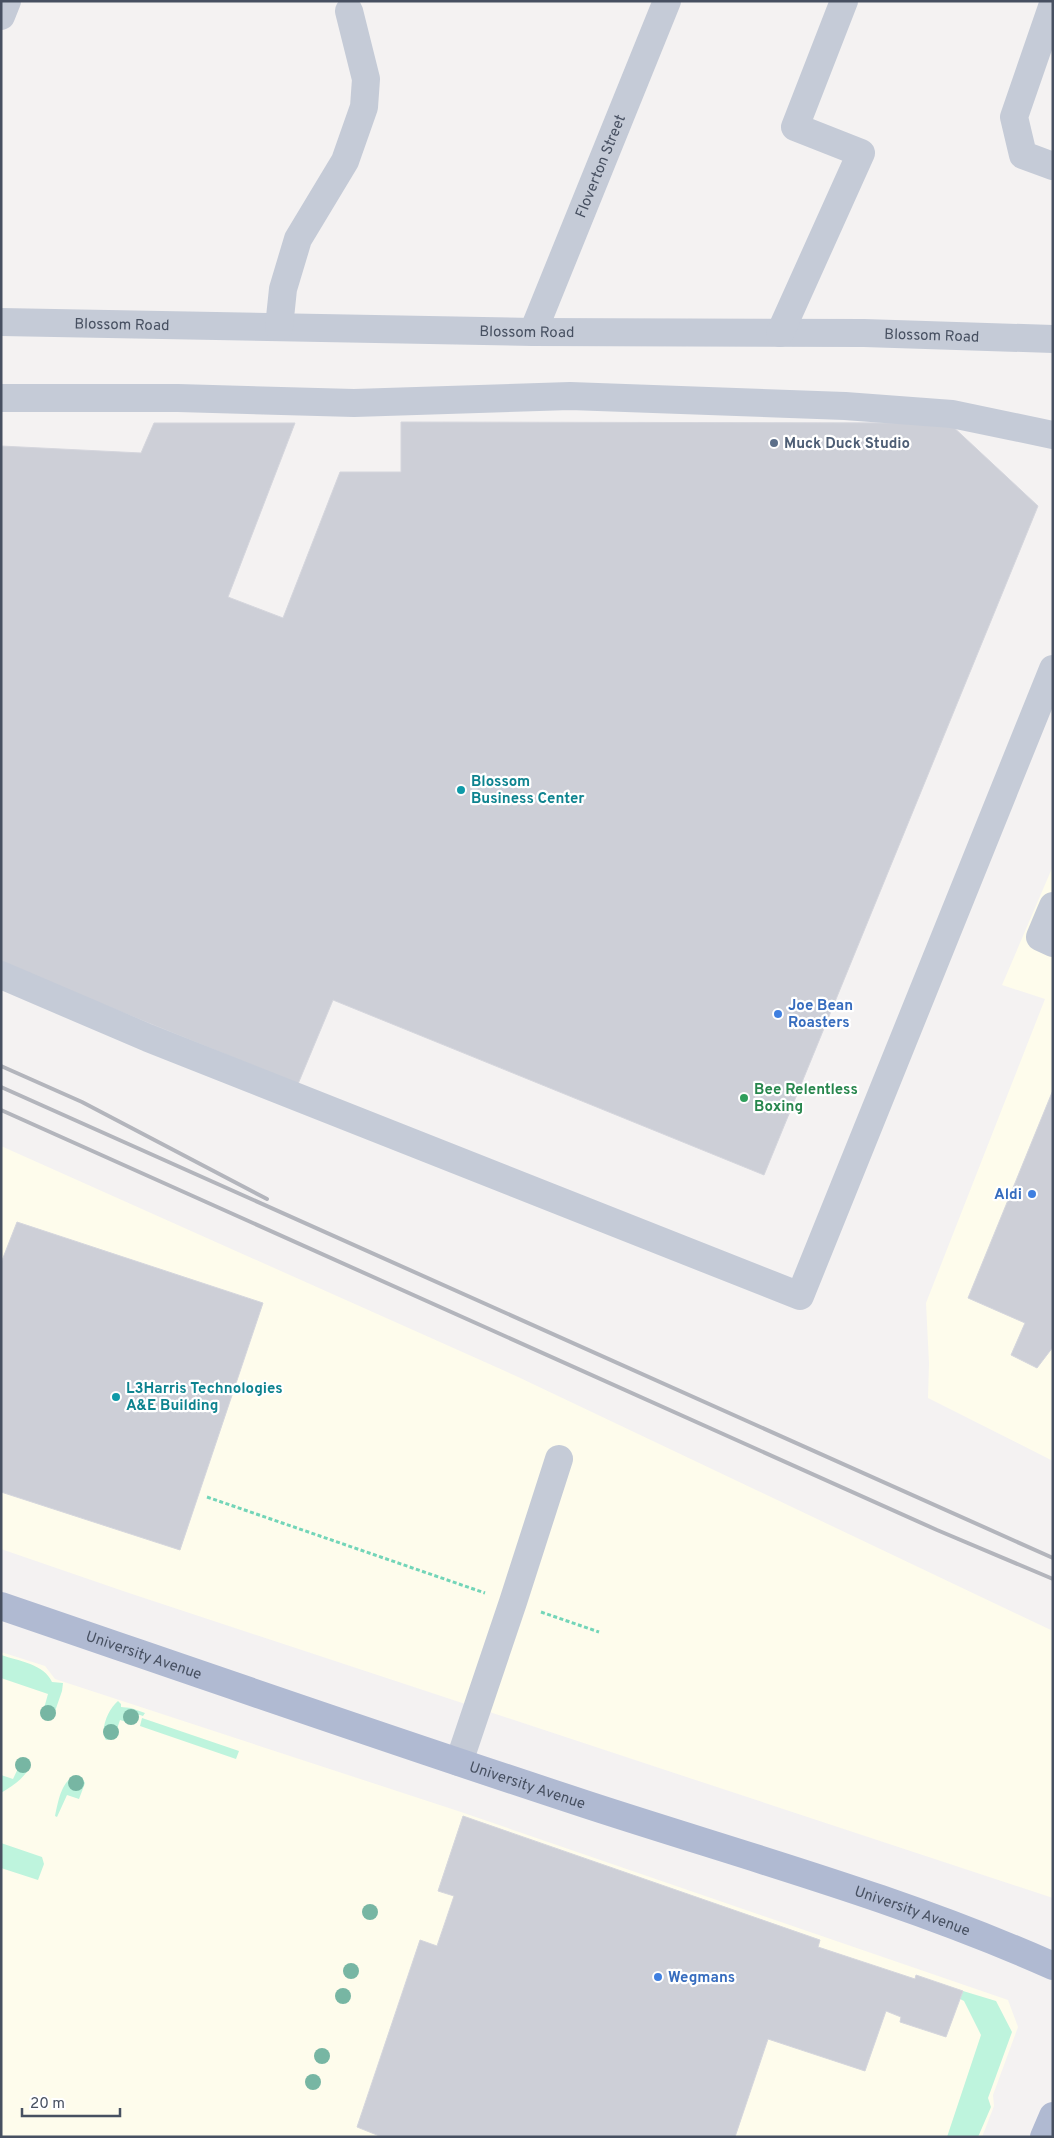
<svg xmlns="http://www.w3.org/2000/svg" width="1054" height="2138" font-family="Overpass,sans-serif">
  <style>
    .commercial { fill: #fefcec }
    .green { fill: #bef4dd }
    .building { fill: #cdcfd7; stroke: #d5d6dd }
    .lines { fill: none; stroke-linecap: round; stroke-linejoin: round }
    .path { stroke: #73d5b8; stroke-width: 3; stroke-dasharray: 4 2.5; stroke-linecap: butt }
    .minor { stroke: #c5cbd7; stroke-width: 28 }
    .major { stroke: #b0bad2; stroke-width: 28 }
    .rail { stroke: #b3b5bc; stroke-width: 4 }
    .tree { fill: #77b6a3 }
    .service-dot { fill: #5c6f8a; stroke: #fff; stroke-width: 2 }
    .culture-dot { fill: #0f9aa8; stroke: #fff; stroke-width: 2 }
    .shop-dot { fill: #3f7fe0; stroke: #fff; stroke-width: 2 }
    .leisure-dot { fill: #2e9e5b; stroke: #fff; stroke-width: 2 }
    .labels { text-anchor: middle; stroke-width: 4.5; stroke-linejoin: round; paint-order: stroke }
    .street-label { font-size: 15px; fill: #475061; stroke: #fff }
    .service-label { font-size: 15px; font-weight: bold; fill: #4e5e75; stroke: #fff; text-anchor: start }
    .culture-label { font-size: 15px; font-weight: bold; fill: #0d838f; stroke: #fff; text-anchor: start }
    .shop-label { font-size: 15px; font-weight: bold; fill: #366cbe; stroke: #fff; text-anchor: start }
    .leisure-label { font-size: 15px; font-weight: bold; fill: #27864d; stroke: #fff; text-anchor: start }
  </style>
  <rect width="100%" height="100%" fill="#f4f2f2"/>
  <path class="commercial" d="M1053,866V1461L928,1398L929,1363L926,1303L1045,999L1002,985Z
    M1,1146L516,1376L1053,1631V1898L126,1592L1,1549Z
    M1,1652L45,1666L55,1679L458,1811L1008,2000L1018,2027L993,2095L994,2106L982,2137H1Z"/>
  <path class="green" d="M1,1655C19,1661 44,1664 52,1682L63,1683L62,1691L53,1717L50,1719L44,1717L43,1712L48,1694L1,1678Z
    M118,1701L121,1704V1707L131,1708L145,1713L143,1716L137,1714L133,1724L120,1720L114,1738L106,1740C99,1730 109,1708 118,1701Z
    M142,1718L239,1751L236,1759L140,1726Z
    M23,1758L29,1759C33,1774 12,1786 1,1793V1775L13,1779Z
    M75,1776L82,1778L85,1783L79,1799L67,1795L57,1817L55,1816C58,1803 61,1781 75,1776Z
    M1,1843L42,1857L44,1864L38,1880L1,1868Z
    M963,1991L996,2001L1012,2032L988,2098L991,2107L978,2137H947L981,2035L964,2001L960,1999Z"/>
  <path class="building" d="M401,422L949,423L1038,506L764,1175L333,1000L298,1084L1,963V446L141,453L154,423H295L228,597L283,618L340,472H401Z
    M1053,1090V1347L1037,1368L1011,1355L1025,1323L968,1298Z
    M17,1222L263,1303L180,1550L1,1492V1263Z
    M463,1816L820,1940L818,1947L915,1979L916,1975L963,1991L946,2037L900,2022L901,2017L886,2011L865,2071L768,2039L735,2137H382L357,2127L420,1940L437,1946L454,1896L438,1891Z"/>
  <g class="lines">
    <path class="path" d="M207,1497L485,1593
      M541,1612L599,1632"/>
    <g class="minor">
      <path d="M1053,4L1014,117L1023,155L1053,166"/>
      <path d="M1,16L7,1"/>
      <path id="s1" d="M1,322L533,332L864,333L1053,339"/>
      <path d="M279,327L283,289L298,239L345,161L364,107L366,79L349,11"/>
      <path id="s2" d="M533,332L667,1"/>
      <path d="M780,333L861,153L795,127L844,1"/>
      <path d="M1,398H178L354,403L570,396L845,406L952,414L1053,435"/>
      <path d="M1053,906L1040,937L1053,943"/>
      <path d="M1,975L148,1038L800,1296L1053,669"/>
      <path d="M459,1762L513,1602L559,1459"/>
    </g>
    <g class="major">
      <path id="s3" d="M1,1606C197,1673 392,1741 588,1805C744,1856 903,1899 1053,1966"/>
      <path d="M1044,2137L1053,2116"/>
    </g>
    <path class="rail" d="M1,1066L82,1102L267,1199
      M1,1087L1053,1558
      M1,1110L937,1530L1053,1579"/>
  </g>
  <g class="tree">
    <circle cx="48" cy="1713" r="8"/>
    <circle cx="131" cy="1717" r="8"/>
    <circle cx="111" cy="1732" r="8"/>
    <circle cx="23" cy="1765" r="8"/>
    <circle cx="76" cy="1783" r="8"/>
    <circle cx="370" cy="1912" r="8"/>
    <circle cx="351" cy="1971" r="8"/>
    <circle cx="343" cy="1996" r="8"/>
    <circle cx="322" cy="2056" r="8"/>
    <circle cx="313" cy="2082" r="8"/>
  </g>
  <circle class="service-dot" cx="774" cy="443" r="5"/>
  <g class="culture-dot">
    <circle cx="461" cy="790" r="5"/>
    <circle cx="116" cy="1397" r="5"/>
  </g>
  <g class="shop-dot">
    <circle cx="778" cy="1014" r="5"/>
    <circle cx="1032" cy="1194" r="5"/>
    <circle cx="658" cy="1977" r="5"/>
  </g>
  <circle class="leisure-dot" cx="744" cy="1098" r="5"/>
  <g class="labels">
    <g class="street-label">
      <text dy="5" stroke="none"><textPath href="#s2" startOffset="179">Floverton Street</textPath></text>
      <text dy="5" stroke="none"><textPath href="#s1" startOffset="121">Blossom Road</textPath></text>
      <text dy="5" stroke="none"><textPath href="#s1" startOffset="526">Blossom Road</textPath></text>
      <text dy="5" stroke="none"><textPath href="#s1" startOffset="931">Blossom Road</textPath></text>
      <text dy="5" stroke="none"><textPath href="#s3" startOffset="151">University Avenue</textPath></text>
      <text dy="5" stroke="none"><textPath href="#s3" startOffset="556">University Avenue</textPath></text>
      <text dy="5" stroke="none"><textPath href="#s3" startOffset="961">University Avenue</textPath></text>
    </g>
    <g class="service-label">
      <text x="784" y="448">Muck Duck Studio</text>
    </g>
    <g class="culture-label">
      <text x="471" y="786">Blossom<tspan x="471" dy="17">Business Center</tspan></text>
      <text x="126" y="1393">L3Harris Technologies<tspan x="126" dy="17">A&amp;E Building</tspan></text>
    </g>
    <g class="shop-label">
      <text x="788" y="1010">Joe Bean<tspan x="788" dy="17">Roasters</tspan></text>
      <text x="1022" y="1199" text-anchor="end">Aldi</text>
      <text x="668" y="1982">Wegmans</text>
    </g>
    <g class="leisure-label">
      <text x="754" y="1094">Bee Relentless<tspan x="754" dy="17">Boxing</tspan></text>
    </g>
  </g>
  <rect width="1054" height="2138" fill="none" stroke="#475061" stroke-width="5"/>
  <path d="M22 2108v8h98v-8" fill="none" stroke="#475061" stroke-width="2.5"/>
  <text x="30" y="2108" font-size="15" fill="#475061" stroke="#ffffff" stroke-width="4" paint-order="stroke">20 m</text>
</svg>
